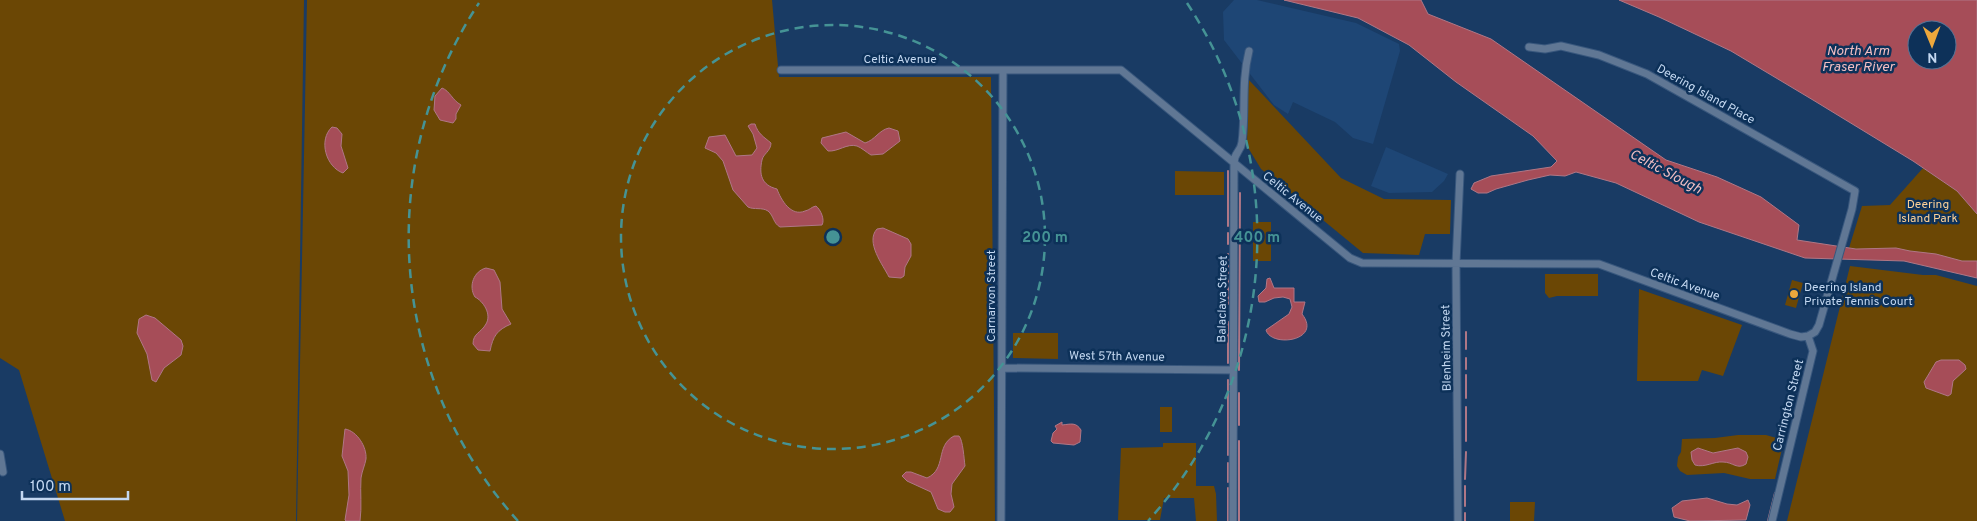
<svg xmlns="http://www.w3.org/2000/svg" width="1977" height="521" font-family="Overpass,sans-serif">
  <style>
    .built { fill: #1e4675 }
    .green { fill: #6b4705 }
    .water { fill: #a64d58; stroke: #af7786; fill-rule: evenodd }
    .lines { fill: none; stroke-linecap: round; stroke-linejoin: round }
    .stream { stroke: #af7786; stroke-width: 2 }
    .street-casing { stroke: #38577d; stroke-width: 9 }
    .street { stroke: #607794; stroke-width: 7 }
    .ring { fill: none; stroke: #459395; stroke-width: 2.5; stroke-dasharray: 9 6 }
    .poi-dot { fill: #eda83c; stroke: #0d3159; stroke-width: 2 }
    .labels { text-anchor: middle; stroke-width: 5; stroke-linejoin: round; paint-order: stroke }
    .street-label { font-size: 12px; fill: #c4d8f1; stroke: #0d3159 }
    .park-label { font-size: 12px; fill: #fdd197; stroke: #0d3159 }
    .poi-label { font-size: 12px; fill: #c4d8f1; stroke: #0d3159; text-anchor: start }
    .water-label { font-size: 14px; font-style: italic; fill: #f2bec2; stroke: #0d3159 }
    .centre { fill: #459395; stroke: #0d3159; stroke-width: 2.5 }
    .ring-label { font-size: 15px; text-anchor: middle; font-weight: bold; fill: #459395; stroke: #0d3159; stroke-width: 5; stroke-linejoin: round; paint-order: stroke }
  </style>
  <rect width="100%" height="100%" fill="#193b64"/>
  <path class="built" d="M1234,0H1257L1356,23L1399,44L1400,51L1373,144L1353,138L1335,122L1293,102L1288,114L1274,105L1224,40L1223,12Z
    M1386,147L1448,174L1444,181L1432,192L1389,193L1371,186Z"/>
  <path class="green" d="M0,0H304L296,521H65L19,370L0,358Z
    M307,0H772L779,77H991L995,521H297Z
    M1248,79L1341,178L1384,199L1451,200L1450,234H1425L1419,255L1363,253L1261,169L1247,146Z
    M1923,168L1957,191L1977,214V264L1849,248L1862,206L1890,205Z
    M1175,171L1224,172V195H1175Z
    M1253,222H1271V261H1253Z
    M1850,266L1923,275H1936L1977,286V521H1787Z
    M1545,274H1598V296H1557L1549,298L1545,293Z
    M1792,280L1803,283L1796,308L1785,305Z
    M1639,289L1742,325L1723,376L1702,370L1698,381H1637Z
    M1013,333H1058V359L1013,358Z
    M1160,407H1172V432H1160Z
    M1738,435H1766L1784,440L1775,479H1750L1724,473L1687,475L1680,471L1677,466L1678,457L1681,452L1682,439L1715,438Z
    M1163,443H1196V486H1214L1216,494L1217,521H1196L1194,498H1164L1160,520H1118L1121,448L1163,447Z
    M1510,502H1535L1534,521H1510Z"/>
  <path class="water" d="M1284,0H1421L1428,14L1491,39L1666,160L1717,177L1761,197L1799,225L1797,240L1856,249L1896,248L1910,251L1936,254L1962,261H1977V278L1904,261L1805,258L1699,222L1616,183L1576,172L1565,176L1550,175L1528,180L1496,189L1487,193H1478L1471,189L1474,183L1491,176L1551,167L1557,161L1533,136L1456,82L1409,45L1358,18Z
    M1619,0H1977V214L1957,191L1913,161L1813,100L1731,51L1659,17ZM1917,30H1947V60H1917Z
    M442,88C450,91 452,100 461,105L456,114V119L453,123L440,120L434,110L435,96Z
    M751,124H755C758,134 764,137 771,143C771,151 763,154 762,160C759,174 761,185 777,189C781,200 791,217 805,211C810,210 811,207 816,206C821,210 825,220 822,225L780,227C773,223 774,216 768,211C762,207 754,210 748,207L733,190L723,161L716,153L705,148L709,137L725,135L736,156L752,155L757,148L753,134L748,126Z
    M332,127L337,128L342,134L341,146L348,168L343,173C326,167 318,140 332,127Z
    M889,128L898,131L900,141L883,154L871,155C866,152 862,148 857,146C847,143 838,152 828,151L821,143L822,138L846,132L865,143C875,140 879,130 889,128Z
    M883,228L908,239L911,244V256L905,267L904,276L901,278L889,277C883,265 865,242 877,229Z
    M486,268L494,270L500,282L502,309L511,324C497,330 493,336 490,351L478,350L473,344C473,333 481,333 486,324C492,314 483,301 475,297C468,286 474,271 486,268Z
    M1270,278L1274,288H1294V302H1305L1302,314C1323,341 1271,348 1266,330L1289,314L1292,307L1290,299L1283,297L1274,298L1265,302H1259L1258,296L1266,288L1267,279Z
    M146,315L155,318L181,340L183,346L181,355L164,368L156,382L152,380L147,354L137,333L139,319Z
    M1941,360H1959L1965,365L1966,369L1953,381L1951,394L1948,396L1926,388L1924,382L1936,362Z
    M1062,422V425C1071,424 1076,422 1081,430L1080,442L1074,445L1053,443L1051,441L1053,433L1057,429L1055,426Z
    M345,429C357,431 367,447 366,459C365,465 362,471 361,478C360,492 362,507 360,521H346L345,520L349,495L348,471L342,456Z
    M954,436H959C963,440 964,459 965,466L952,484L951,494L954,507L950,512H945L938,509L931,492L907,481L902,476L906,472H911L927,478C947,469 935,446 954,436Z
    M1698,448L1713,453L1738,448L1746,452L1748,457L1746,464C1737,470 1733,462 1723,462C1714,461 1705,468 1695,465L1692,460L1691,452Z
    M1707,498L1727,504L1737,505L1748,500L1750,505L1746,520L1690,521L1674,517L1672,508L1682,501Z"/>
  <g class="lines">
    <path class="stream" d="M1228,171V226
      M1228,244V233
      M1228,254V304
      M1228,322V363
      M1466,349V332
      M1466,369V358
      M1239,370L1240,193
      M1466,375V398
      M1228,380V455
      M1239,425V393
      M1466,441V407
      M1228,463V482
      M1465,479L1466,452
      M1465,486V506
      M1228,488V521
      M1465,513V521
      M1239,521V441
      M1768,521L1775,493"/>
    <g class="street-casing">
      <path id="street" d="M1529,47L1545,49L1561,46L1599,55L1647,74L1855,191L1852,209L1819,325L1815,332L1808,336L1813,351L1772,521
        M781,70H1121L1350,258L1362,263L1599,264L1790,334L1801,337L1808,336
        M1002,368L1232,370
        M0,454L3,472
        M1001,521L1003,71
        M1233,521L1234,163C1234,152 1241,152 1242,142C1246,111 1241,83 1249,51
        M1458,521L1456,264L1460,174"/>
    </g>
    <use href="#street" class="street"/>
  </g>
  <g class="ring">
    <circle cx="833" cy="237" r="212"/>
    <path d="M518 521A424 424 0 0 1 479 3M1187 3A424 424 0 0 1 1148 521"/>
  </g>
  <circle class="poi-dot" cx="1794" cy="294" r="5"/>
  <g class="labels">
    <g class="street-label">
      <text x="900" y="63">Celtic Avenue</text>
      <text transform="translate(1706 94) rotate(29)" y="4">Deering Island Place</text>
      <text transform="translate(1293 197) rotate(39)" y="4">Celtic Avenue</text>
      <text transform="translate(1685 284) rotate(20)" y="4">Celtic Avenue</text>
      <text transform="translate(991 296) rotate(-90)" y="4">Carnarvon Street</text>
      <text transform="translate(1222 299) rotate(-89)" y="4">Balaclava Street</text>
      <text transform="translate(1446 348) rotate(-91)" y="4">Blenheim Street</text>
      <text transform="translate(1117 356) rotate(1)" y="4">West 57th Avenue</text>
      <text transform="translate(1788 405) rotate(-76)" y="4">Carrington Street</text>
    </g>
    <g class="park-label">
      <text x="1928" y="208">Deering<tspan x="1928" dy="14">Island Park</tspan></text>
    </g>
    <g class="poi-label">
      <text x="1804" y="291">Deering Island<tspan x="1804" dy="14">Private Tennis Court</tspan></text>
    </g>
    <g class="water-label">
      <text x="1858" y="55">North Arm<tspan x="1858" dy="16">Fraser River</tspan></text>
      <text transform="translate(1666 171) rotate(28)" y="5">Celtic Slough</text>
    </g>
  </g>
  <circle cx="833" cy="237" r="8" class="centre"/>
  <g class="ring-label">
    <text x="1045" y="242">200 m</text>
    <text x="1257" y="242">400 m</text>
  </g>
  <g transform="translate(1932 45) rotate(179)"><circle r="24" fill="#0d3159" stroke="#567496"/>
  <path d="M0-4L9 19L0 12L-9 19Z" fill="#eda83c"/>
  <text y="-8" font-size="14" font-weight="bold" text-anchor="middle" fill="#c4d8f1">N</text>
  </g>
  <path d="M22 491v8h106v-8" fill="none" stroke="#c4d8f1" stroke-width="2.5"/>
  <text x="30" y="491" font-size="15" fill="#c4d8f1" stroke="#0d3159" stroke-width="4" paint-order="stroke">100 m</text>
</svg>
